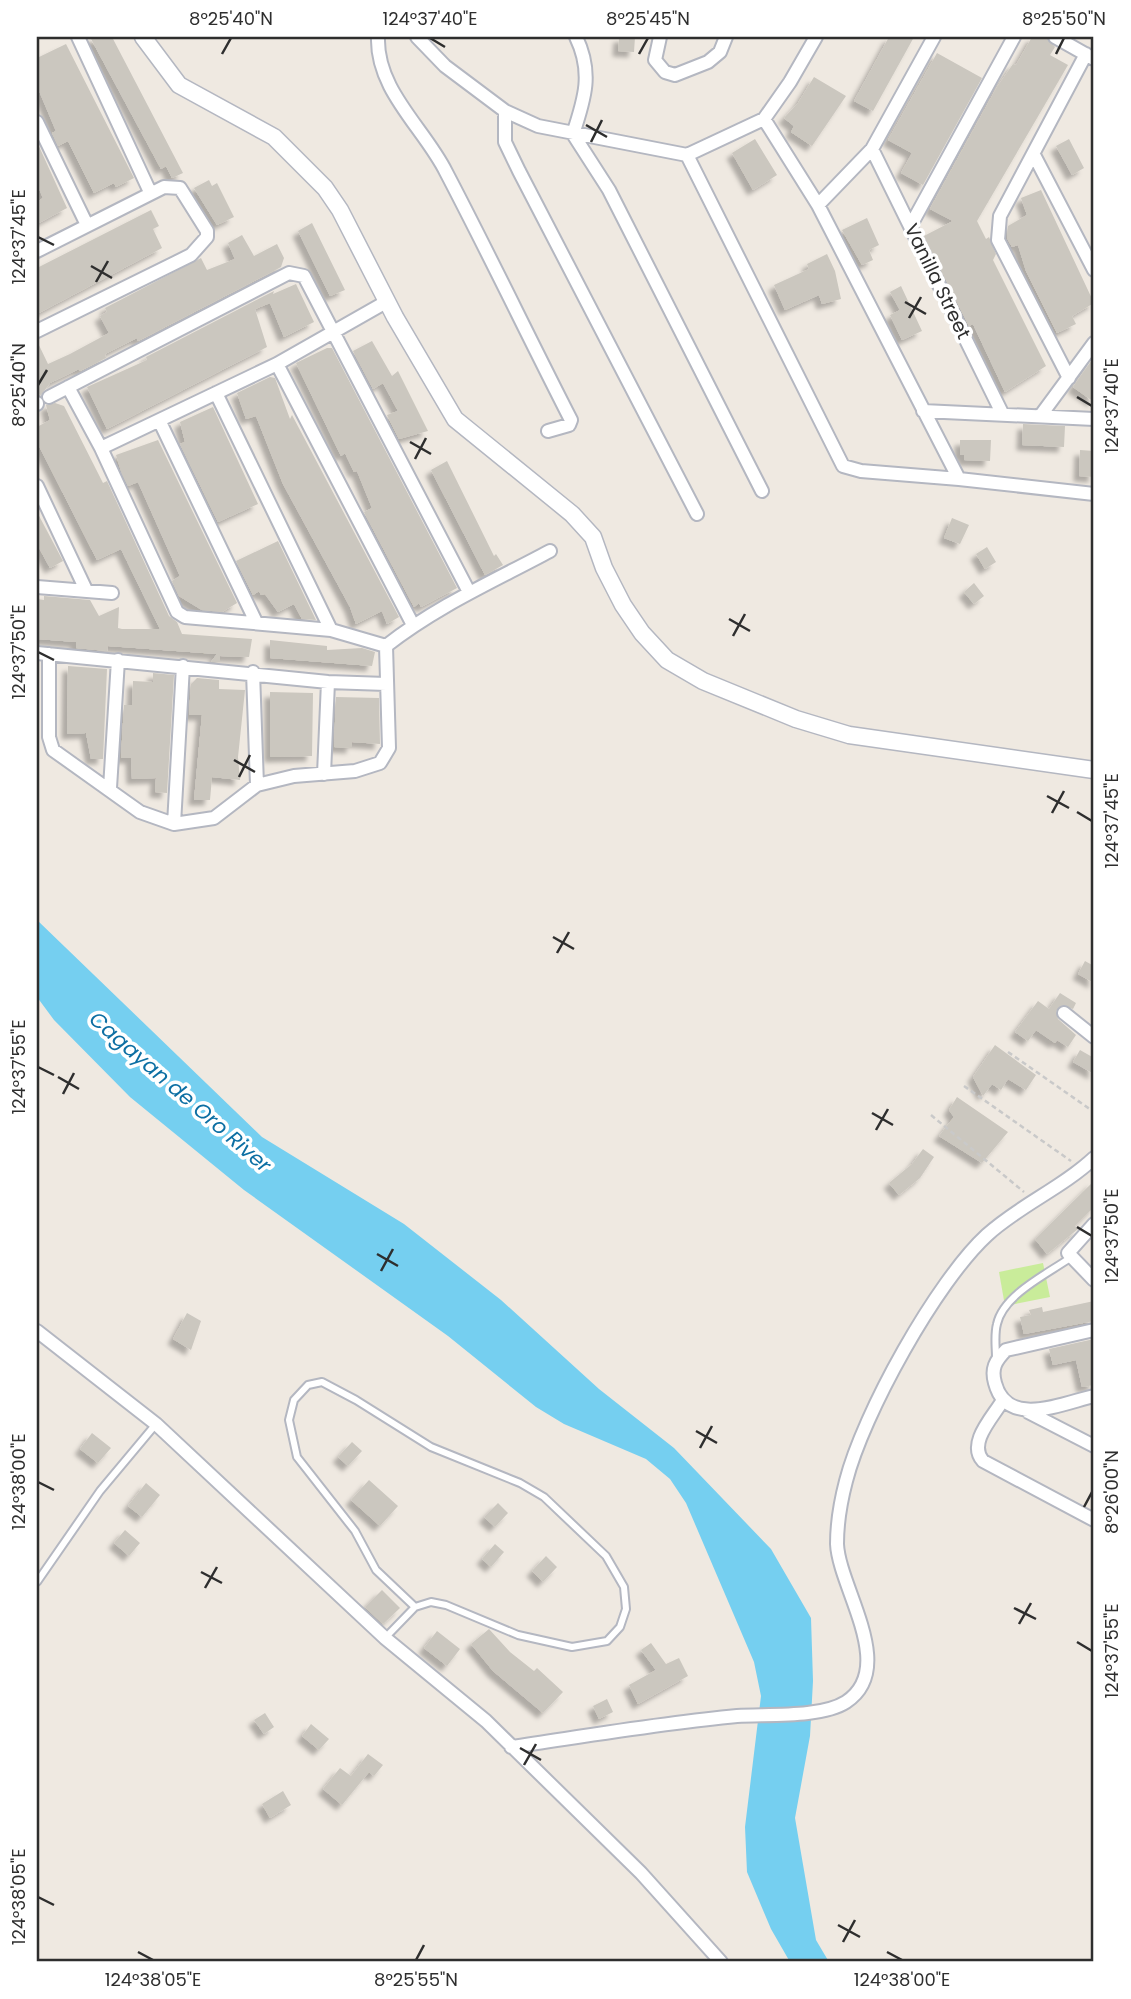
<svg xmlns="http://www.w3.org/2000/svg" width="1131" height="1999" font-family="Poppins,sans-serif">
  <style>
    .pitch { fill: #c9ec9a }
    .water { fill: #75cff0 }
    .building { fill: #cbc7bf; filter: url(#shadow) }
    .lines { fill: none; stroke-linecap: round; stroke-linejoin: round }
    .service-casing { stroke: #b4b7c1; stroke-width: 10 }
    .minor-casing { stroke: #b4b7c1; stroke-width: 16 }
    .tertiary-casing { stroke: #b4b7c1; stroke-width: 19 }
    .path { stroke: #c9c9c9; stroke-width: 2.5; stroke-dasharray: 5 3.5; stroke-linecap: butt }
    .service { stroke: #fff; stroke-width: 6 }
    .minor { stroke: #fff; stroke-width: 12 }
    .tertiary { stroke: #fff; stroke-width: 16 }
    .ticks { fill: none; stroke: #2e2e2e; stroke-width: 2.5 }
    .labels { text-anchor: middle; stroke-width: 7; stroke-linejoin: round; paint-order: stroke }
    .street-label { font-size: 19px; fill: #2e2e2e; stroke: #fff }
    .water-label { font-size: 21px; font-style: italic; fill: #0d6fa3; stroke: #fff }
    .neatline { fill: none; stroke: #2e2e2e; stroke-width: 2.5 }
    .ticks-label { font-size: 18px; text-anchor: middle; fill: #2e2e2e }
  </style>
  <defs>
    <filter id="shadow"><feDropShadow dx="-5.5" dy="5.5" stdDeviation="2" flood-color="#0004"/></filter>
  </defs>
  <rect width="100%" height="100%" fill="#efe9e1"/>
  <path class="pitch" d="M1043,1263L1050,1297L1005,1306L999,1272Z"/>
  <path class="water" d="M37,920L262,1137L404,1224L501,1300L599,1389L674,1448L771,1549L811,1618L813,1681L810,1736L795,1818L816,1940L829,1962H790L771,1929L747,1872L745,1827L761,1696L754,1662L686,1503L670,1479L646,1459L564,1424L536,1407L448,1336L244,1190L130,1097L54,1020L37,997Z"/>
  <path class="building" d="M90,37H112L183,173L172,178L166,166L161,169Z
    M619,37H635L634,52L618,51Z
    M889,37H914L873,111L854,101Z
    M1032,37H1046L1055,47L1050,55L1068,65L977,221L986,239L989,237L996,254L993,260L1046,366L1005,392L973,324L969,326L924,236L953,221L930,209L997,87L1013,64L1016,65Z
    M66,44L134,178L116,187L114,183L94,193L68,141L58,146L52,133L56,131L37,86V58Z
    M937,53L982,78L923,185L901,173L912,153L888,140Z
    M814,77L846,96L812,146L791,132L794,126L784,118L798,103Z
    M755,139L777,175L753,190L732,153Z
    M1069,139L1084,168L1072,175L1056,146Z
    M37,142L67,208L37,224V202L43,198L37,184Z
    M209,180L212,186L217,183L234,217L217,225L194,188Z
    M1041,190L1094,303L1072,316L1076,324L1057,333L1026,271L1018,245L1012,247L1007,238L1008,226L1027,215L1021,198Z
    M151,210L159,226L153,229L162,248L37,314V268Z
    M867,218L879,245L869,250L873,260L862,265L842,230Z
    M312,223L345,290L330,296L298,231Z
    M242,235L254,256L277,244L284,258L281,267L138,341L137,338L105,354L106,358L80,371L79,369L50,383L41,395L37,394V341L48,364L70,354L109,333L100,316L107,312L105,308L201,258L207,270L235,259L228,243Z
    M827,254L835,271L841,299L822,304L819,295L785,310L774,285L809,269L807,264Z
    M296,284L314,322L284,337L270,303L255,309L267,347L107,429L87,387L147,360L146,357L274,291L273,294Z
    M901,286L922,331L902,340L890,315L900,310L890,292Z
    M372,341L392,376L398,371L428,431L399,439L387,415L398,411L383,383L373,389L353,351Z
    M327,348H332L457,588L421,607L419,603L414,607L364,512L372,508L357,471L354,472L345,453L341,456L296,363Z
    M1094,357V402L1073,387Z
    M270,377L275,378L290,419L292,415L399,617L387,624L382,611L356,624L350,607L283,484L256,416L246,419L237,393Z
    M55,403L64,406L103,483L107,481L169,616L177,622L182,634L252,639L249,657L220,656V662H211L217,654L108,646L107,651L76,648V642L37,639V599L44,600V596L90,600L99,616L119,607L118,628L122,629H160L121,549L97,560L37,442V427L50,420L46,405Z
    M213,407L258,504L218,522L180,444L185,442L180,422Z
    M1023,424L1065,426L1064,447L1022,445Z
    M158,440L237,603L222,612L202,610L179,596L172,581L180,576L138,482L128,486L122,474L116,455Z
    M960,440H991L990,461L964,460V455H960Z
    M1080,450L1094,451V477L1079,476Z
    M447,461L494,556L496,554L503,565L485,575L431,470Z
    M37,512L63,561L50,568L37,544Z
    M952,518L969,525L960,544L944,538Z
    M278,541L316,620L302,619L294,604L278,612L265,594L261,595L259,591L253,595L236,561Z
    M987,547L996,562L985,569L976,554Z
    M974,583L984,596L974,604L964,592Z
    M270,640L327,646V650L362,648L375,652L372,666L270,658Z
    M68,666L107,669L103,759H91L86,733L67,734Z
    M153,673L174,675L167,793L155,792L156,778L132,779L131,758H121L124,705H132L133,681L153,682Z
    M197,678L219,680V689L245,690L238,757L240,780L212,777L210,800H194L202,715H189L191,684Z
    M270,692L313,693L312,756L270,757Z
    M336,697L379,698L380,744L352,742V748L334,747Z
    M1085,961L1094,966V983L1078,974Z
    M1060,993L1076,1003L1073,1009L1061,1005L1056,1011L1058,1019L1076,1035L1068,1047L1057,1040L1055,1043L1036,1030L1028,1041L1015,1032L1038,1001L1049,1009Z
    M995,1045L1036,1075L1026,1090L1008,1079L1001,1090L992,1084L983,1096L973,1077Z
    M1080,1050L1094,1058V1074L1073,1062Z
    M957,1097L1008,1132L982,1163L939,1136L954,1117L949,1110Z
    M923,1149L934,1157L920,1178L899,1195L889,1183L912,1164Z
    M1094,1181V1207L1075,1226L1078,1229L1047,1254L1035,1239Z
    M1094,1301V1321L1024,1334L1020,1317L1031,1315L1029,1310L1042,1307L1043,1312Z
    M187,1313L201,1321L191,1350L173,1339Z
    M1094,1339V1385L1082,1387L1076,1360L1053,1365L1049,1349Z
    M92,1433L111,1448L98,1463L80,1449Z
    M352,1442L362,1451L348,1466L338,1457Z
    M369,1480L398,1506L380,1526L351,1500Z
    M146,1483L160,1495L142,1517L128,1506Z
    M498,1503L508,1513L495,1527L484,1517Z
    M125,1530L140,1543L129,1556L114,1543Z
    M495,1544L504,1552L491,1567L482,1559Z
    M546,1556L557,1567L543,1582L532,1571Z
    M382,1590L400,1608L383,1624L365,1607Z
    M489,1629L510,1652L534,1671L537,1668L563,1692L543,1713L493,1671L471,1644Z
    M437,1631L460,1649L447,1666L424,1648Z
    M651,1643L666,1664L679,1658L688,1676L638,1704L629,1685L656,1670L641,1650Z
    M607,1699L613,1712L599,1719L593,1706Z
    M265,1713L274,1727L264,1734L254,1720Z
    M311,1724L329,1739L319,1750L302,1736Z
    M368,1754L383,1765L374,1776L369,1772L342,1805L323,1789L340,1768L351,1776Z
    M283,1791L291,1805L270,1818L262,1804Z"/>
  <g class="lines">
    <g class="service-casing">
      <path id="service" d="M996,1358C996,1347 994,1335 997,1324C1003,1295 1047,1274 1070,1258
        M37,1582L100,1491L156,1424
        M385,1638L415,1607L431,1602L446,1605L518,1635L572,1647L607,1641L620,1627L626,1609L624,1587L606,1556L544,1497L520,1483L431,1447L356,1400L322,1382L308,1385L294,1400L289,1420L297,1457L355,1531L376,1570L415,1607"/>
    </g>
    <g class="minor-casing">
      <path id="minor" d="M78,37L150,192
        M378,37C376,90 424,128 446,172C489,254 529,338 571,420L569,425L548,431
        M417,37L445,66L505,111L538,126L687,155L764,119L790,82L816,37
        M576,37C593,72 585,98 573,134L609,190L762,491
        M660,37L655,60L665,72L675,75L708,62L720,52L726,37
        M1055,37L1094,59
        M505,111V142L519,171L697,514
        M37,122L87,225
        M872,149L1002,413
        M687,155L843,466L861,471L959,479L818,205L764,119
        M1034,155L1094,270
        M818,205L872,149L934,37
        M911,225L1014,37
        M37,251L164,187L180,188L207,231V237L191,255L37,331
        M277,364L413,625
        M1069,378L998,240L1000,216L1086,54
        M68,387L101,448L177,612L185,617L331,630L386,646
        M216,393L331,630
        M49,397L289,273L304,276L469,592
        M37,404V403
        M923,411L1094,419
        M1041,415L1094,343
        M160,422L256,622
        M101,448L277,364L386,302
        M959,479L1094,494
        M37,486L86,590
        M37,587L112,593
        M386,646C437,606 494,581 550,551
        M37,653L328,682L386,684
        M49,654V737L53,750L140,812L174,824L214,818L257,785L294,776L355,771L380,763L389,748L386,646
        M253,672L257,785
        M324,774L328,682
        M110,788L118,660
        M174,824L183,666
        M1064,1013L1094,1037
        M1094,1224L1068,1253L1094,1280
        M1094,1330L1006,1350C995,1361 991,1369 995,1383C1007,1429 1063,1403 1094,1396
        M37,1331L156,1424L385,1638L486,1721L641,1873L721,1962
        M1003,1400C993,1417 967,1443 983,1461L1094,1520
        M1028,1412L1094,1446
        M511,1747C586,1736 662,1723 737,1716C767,1714 821,1718 846,1702C898,1668 839,1588 837,1544C837,1524 841,1500 846,1481C863,1414 936,1282 987,1235C1020,1205 1062,1188 1094,1158"/>
    </g>
    <g class="tertiary-casing">
      <path id="tertiary" d="M143,37L179,85L274,137L325,188L340,210L395,317L455,419L572,514L593,537L604,568L623,605L642,633L667,660L703,681L796,719L849,735L1094,770"/>
    </g>
    <path class="path" d="M1008,1052L1094,1112
      M964,1086L1071,1161
      M931,1115L1024,1192"/>
    <use href="#service" class="service"/>
    <use href="#minor" class="minor"/>
    <use href="#tertiary" class="tertiary"/>
  </g>
  <path class="ticks" d="M430,38L445,47M222,54L231,38M639,54L648,38M1056,54L1064,38M586,125L607,137M591,142L602,120M38,237L54,245M91,266L112,278M96,282L108,261M905,302L926,314M909,318L921,297M38,385L47,370M1077,397L1092,406M410,442L431,454M415,459L426,438M729,619L750,631M733,636L745,614M38,652L54,660M234,760L255,772M239,777L250,755M1047,796L1069,808M1077,812L1092,821M1052,813L1064,791M553,937L574,949M557,953L569,932M38,1067L54,1075M58,1077L79,1089M63,1094L74,1073M872,1113L893,1125M876,1130L888,1109M1077,1227L1092,1236M377,1254L398,1266M381,1271L393,1249M696,1431L717,1443M700,1448L712,1426M38,1482L54,1490M1084,1507L1092,1492M201,1572L222,1583M205,1588L217,1567M1014,1608L1036,1619M1019,1624L1031,1603M1077,1642L1092,1651M520,1748L541,1760M524,1765L536,1744M38,1897L54,1905M838,1925L860,1937M843,1942L855,1920M138,1952L153,1960M887,1952L902,1960M416,1960L424,1945"/>
  <g class="labels">
    <g class="street-label">
      <text transform="translate(938 281) rotate(64)" y="7">Vanilla Street</text>
    </g>
    <g class="water-label">
      <text transform="translate(180 1092) rotate(41)" y="7">Cagayan de Oro River</text>
    </g>
  </g>
  <rect width="1131" height="1999" fill="none" stroke="#ffffff" stroke-width="77"/>
  <rect x="38" y="38" width="1054" height="1922" class="neatline"/>
  <g class="ticks-label">
    <text x="231" y="25">8°25'40"N</text>
    <text x="430" y="25">124°37'40"E</text>
    <text x="648" y="25">8°25'45"N</text>
    <text x="1064" y="25">8°25'50"N</text>
    <text transform="translate(19 237) rotate(-90)" y="6">124°37'45"E</text>
    <text transform="translate(19 385) rotate(-90)" y="6">8°25'40"N</text>
    <text transform="translate(1112 406) rotate(-90)" y="6">124°37'40"E</text>
    <text transform="translate(19 652) rotate(-90)" y="6">124°37'50"E</text>
    <text transform="translate(1112 821) rotate(-90)" y="6">124°37'45"E</text>
    <text transform="translate(19 1067) rotate(-90)" y="6">124°37'55"E</text>
    <text transform="translate(1112 1236) rotate(-90)" y="6">124°37'50"E</text>
    <text transform="translate(19 1482) rotate(-90)" y="6">124°38'00"E</text>
    <text transform="translate(1112 1492) rotate(-90)" y="6">8°26'00"N</text>
    <text transform="translate(1112 1651) rotate(-90)" y="6">124°37'55"E</text>
    <text transform="translate(19 1897) rotate(-90)" y="6">124°38'05"E</text>
    <text x="153" y="1986">124°38'05"E</text>
    <text x="416" y="1986">8°25'55"N</text>
    <text x="902" y="1986">124°38'00"E</text>
  </g>
</svg>
